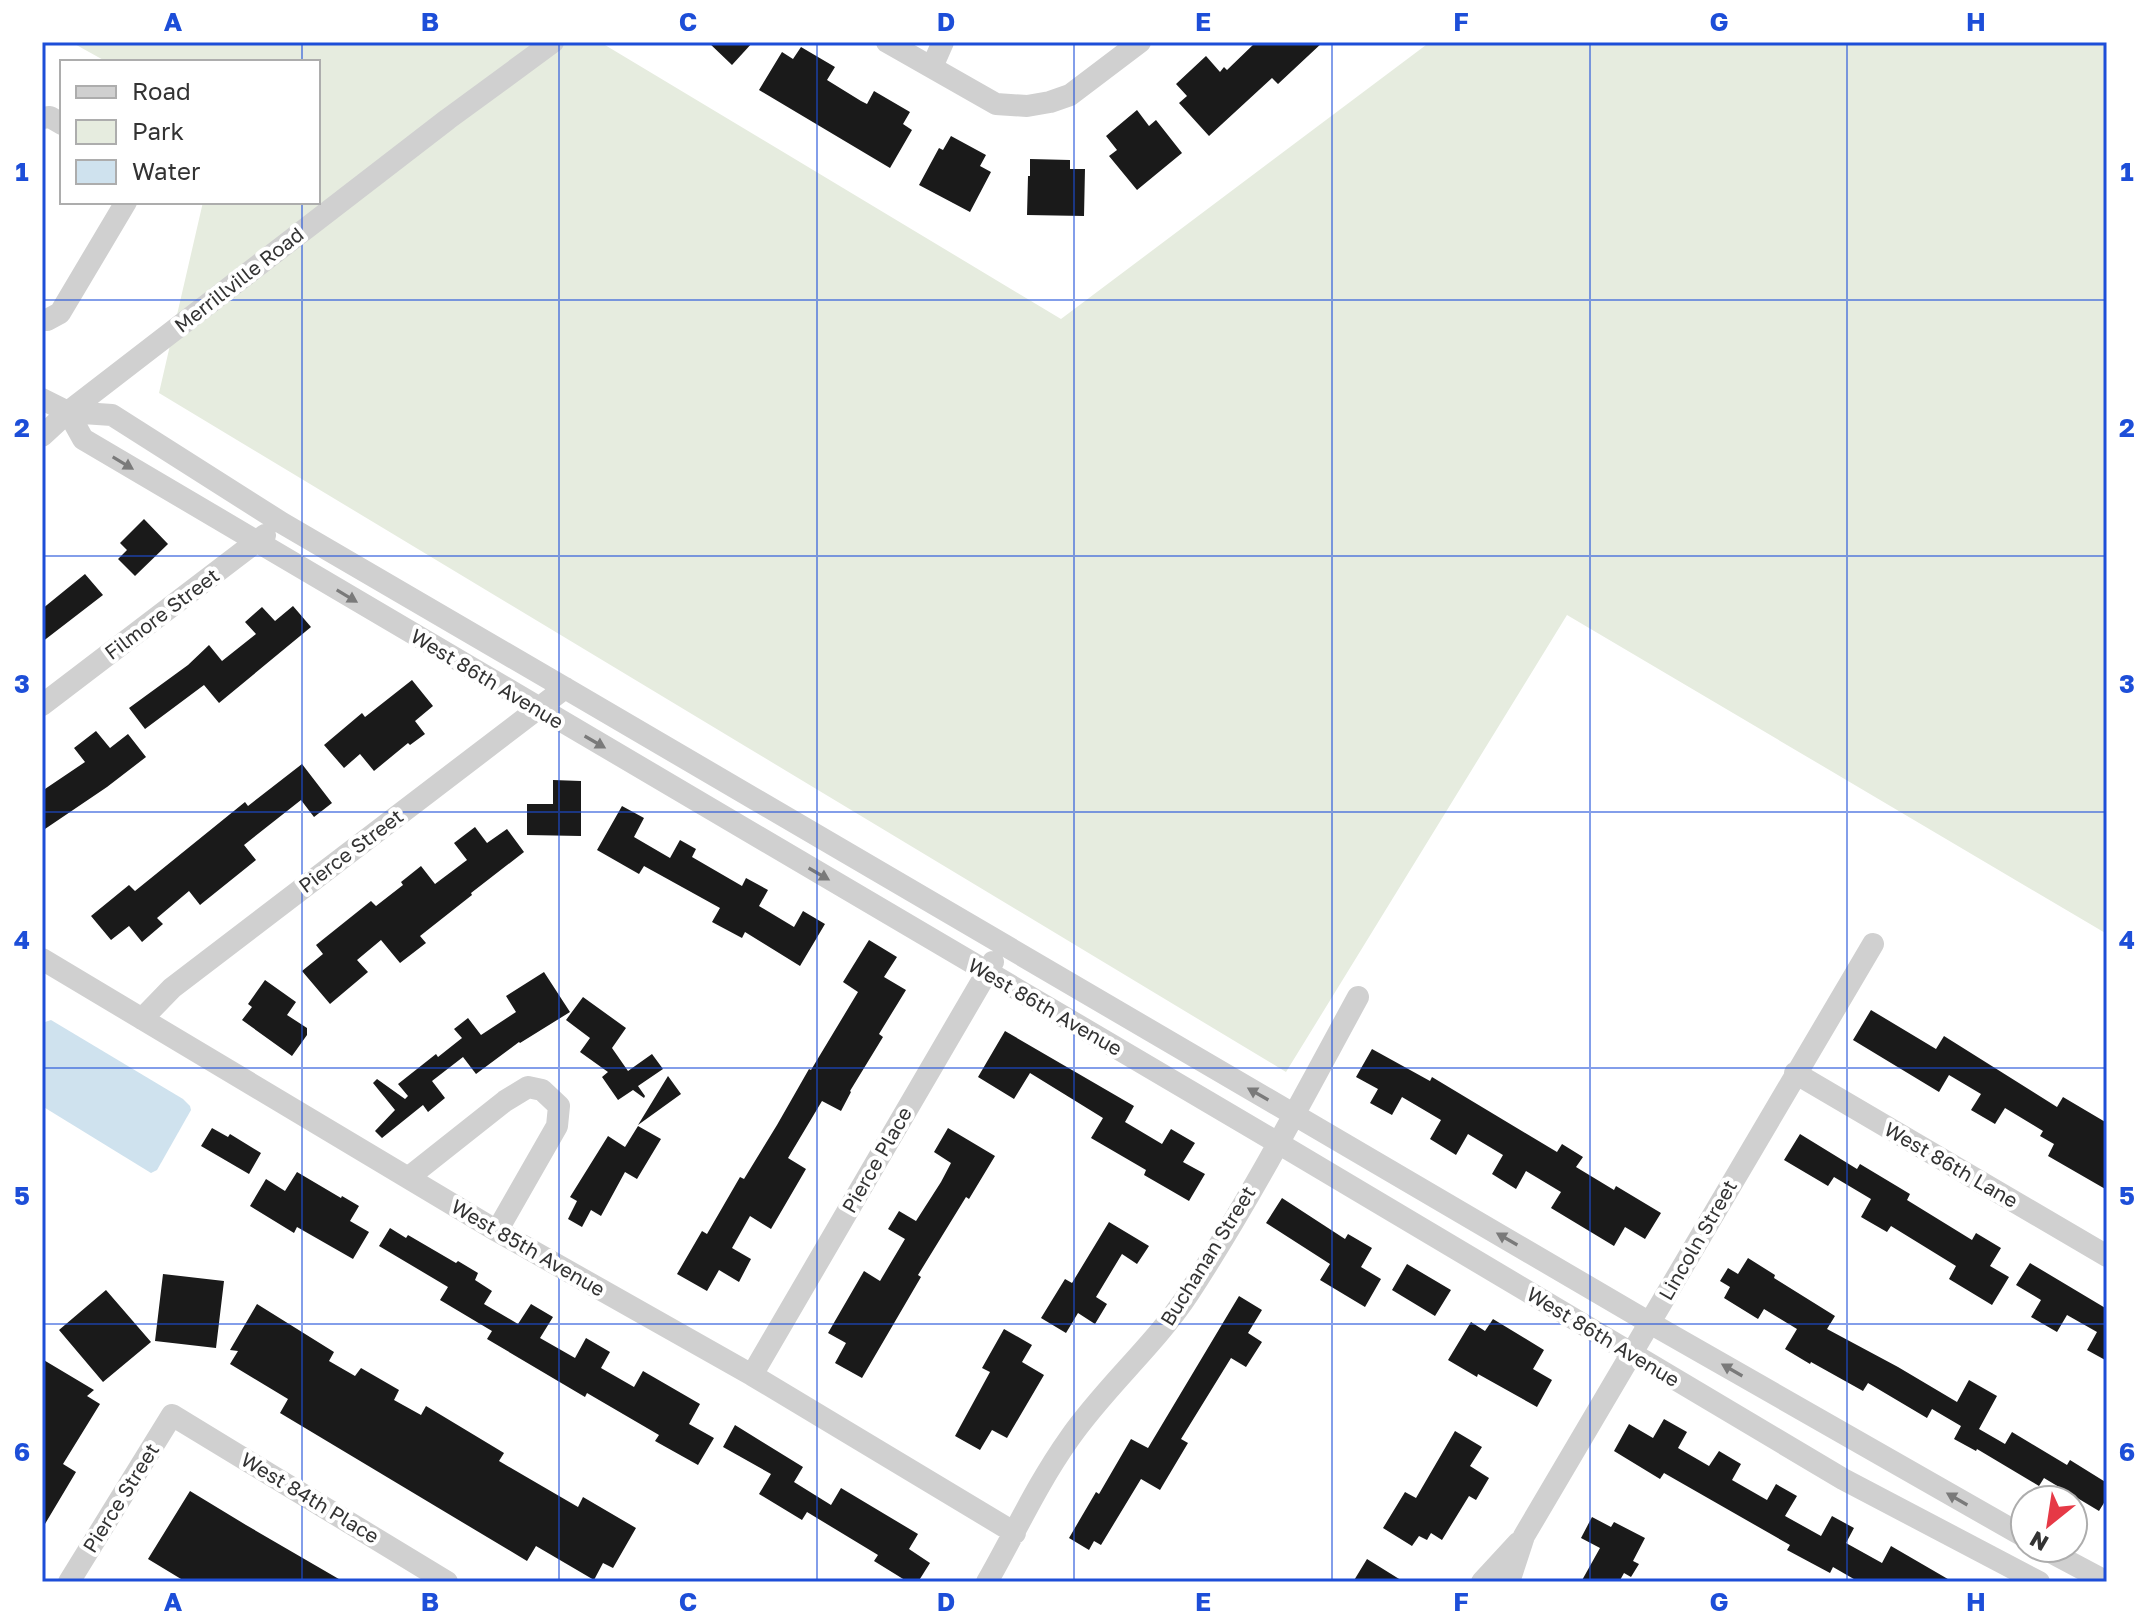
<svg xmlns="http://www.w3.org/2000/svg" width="2149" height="1624" font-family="'Golos Text',sans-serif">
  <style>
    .green { fill: #e6ecdf }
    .water { fill: #cfe2ee }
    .building { fill: #1a1a1a }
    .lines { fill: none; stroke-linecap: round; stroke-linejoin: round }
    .minor { stroke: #d0d0d0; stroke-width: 22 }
    .oneway { fill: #7a7a7a }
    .grid { fill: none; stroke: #1d4ed8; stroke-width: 2; stroke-opacity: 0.55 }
    .labels { text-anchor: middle; stroke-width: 8; stroke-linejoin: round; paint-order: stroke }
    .street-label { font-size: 20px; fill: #333; stroke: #fff }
    .neatline { fill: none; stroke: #1d4ed8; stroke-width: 3 }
    .grid-label { font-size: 26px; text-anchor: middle; font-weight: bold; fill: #1d4ed8 }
  </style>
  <rect width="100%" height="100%" fill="#fff"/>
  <path class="green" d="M71,42H600L1061,319L1430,42H2107V934L1567,615L1286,1072L159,393L203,202H318V62H107Z"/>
  <path class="water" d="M51,1020L183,1099L190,1106L191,1110L157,1170L151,1173L42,1106V1023Z"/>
  <path class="building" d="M708,42H753L732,65Z
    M1256,42H1323L1278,84L1272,78L1209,136L1179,103L1187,96L1176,84L1206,56L1220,72L1224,67L1227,70Z
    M801,47L835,67L827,80L861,101L867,104L874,91L910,112L903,124L912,130L890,168L759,90L782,52L793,59Z
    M1137,110L1149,126L1156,120L1182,153L1137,190L1109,156L1117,150L1106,136Z
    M951,136L986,155L980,166L991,172L970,212L919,185L939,148L943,150Z
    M1030,159L1070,160V169H1085L1084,216L1027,215L1028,176H1030Z
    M144,519L168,544L135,576L118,559L127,550L120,543Z
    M85,574L103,595L42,642V609Z
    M293,606L311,627L219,703L204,685L145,729L129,708L188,665L209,645L222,661L256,634L245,622L262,607L275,621Z
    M412,680L433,706L415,721L425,734L410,745L408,743L374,771L360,754L344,768L324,745L362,713L365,717Z
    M96,731L110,748L128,734L146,757L107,787L42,831V791L85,762L74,748Z
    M302,764L332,803L314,817L301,800L244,845L256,860L200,905L189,891L157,918L163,924L142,942L129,926L111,940L91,916L129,885L135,891L245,802L248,806Z
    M553,780L581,781V836L527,835V804H553Z
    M622,806L644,818L634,837L670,858L680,840L696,849L692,857L742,886L746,878L768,890L759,906L794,927L803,911L825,924L800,966L745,932L742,938L712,922L720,908L644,866L639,874L597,850Z
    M475,827L487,843L507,829L524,852L471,893L472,895L420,936L426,943L400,963L381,940L357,960L368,972L330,1004L302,971L323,954L316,945L371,901L376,906L403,885L401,882L421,866L435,884L467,860L454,843Z
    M869,940L897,957L884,977L906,990L879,1034L883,1037L850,1091L851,1092L841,1111L822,1101L788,1158L806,1169L771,1229L750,1216L732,1248L751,1259L739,1282L719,1270L707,1291L677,1274L702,1231L707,1234L740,1177L744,1179L777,1125L809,1069L811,1070L858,992L843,982Z
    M544,972L570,1012L520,1043L519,1042L476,1074L463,1057L432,1081L445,1098L428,1112L423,1105L382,1138L375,1131L395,1110L373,1083L377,1079L405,1099L408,1096L398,1084L436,1054L438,1057L462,1038L454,1029L468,1018L481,1035L516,1012L506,996Z
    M265,980L296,1002L287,1015L307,1028V1035L292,1056L242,1020L252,1007L248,1004Z
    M583,997L626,1028L612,1048L628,1071L652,1054L663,1069L638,1086L645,1096L644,1098L633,1090L618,1100L602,1077L608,1072L580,1052L590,1038L566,1020Z
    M1871,1010L1936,1049L1944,1036L2057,1107L2063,1097L2107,1123V1190L2048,1156L2054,1144L2040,1136L2043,1131L2005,1108L1995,1124L1971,1110L1981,1094L1949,1075L1939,1092L1853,1040Z
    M1005,1031L1134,1106L1125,1122L1162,1144L1171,1129L1195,1143L1183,1162L1205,1174L1189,1201L1144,1175L1146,1170L1091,1138L1103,1118L1030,1073L1014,1099L978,1077Z
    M1372,1049L1430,1081L1432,1077L1557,1152L1562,1144L1583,1157L1576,1167L1614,1190L1616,1186L1661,1213L1645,1239L1625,1227L1614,1246L1551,1208L1561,1192L1526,1171L1516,1189L1492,1174L1503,1155L1468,1134L1456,1155L1430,1139L1441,1120L1402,1097L1392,1115L1370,1103L1378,1089L1356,1077Z
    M668,1076L681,1094L638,1125Z
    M638,1126L661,1139L637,1179L625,1172L601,1216L591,1210L582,1227L568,1219L577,1201L570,1197L608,1136L625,1147Z
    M212,1128L228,1137L230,1134L261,1153L249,1174L201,1146Z
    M948,1128L995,1156L969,1199L966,1197L918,1275L921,1277L862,1378L835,1363L846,1343L828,1333L864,1271L880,1281L905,1239L888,1229L899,1211L916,1221L941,1182L951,1163L934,1152Z
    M1800,1134L1857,1169L1860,1164L1910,1194L1907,1200L1972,1240L1976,1233L2001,1248L1990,1266L2009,1277L1992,1305L1949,1279L1956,1266L1891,1226L1887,1232L1861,1217L1871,1199L1834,1177L1828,1186L1784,1160Z
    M297,1172L341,1198L342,1196L359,1206L350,1221L369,1232L353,1259L297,1227L294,1233L250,1206L266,1179L285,1191Z
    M1282,1198L1345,1239L1348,1234L1372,1248L1361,1267L1381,1279L1365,1307L1320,1280L1330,1264L1266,1223Z
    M1109,1222L1149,1246L1137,1264L1122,1254L1096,1297L1107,1304L1095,1324L1078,1313L1066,1333L1041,1318L1065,1279L1072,1283Z
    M390,1228L406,1238L408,1235L456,1263L458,1261L478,1273L475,1280L492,1291L484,1304L518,1324L531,1304L553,1317L540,1338L575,1358L586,1338L610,1352L601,1368L634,1387L643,1371L700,1404L689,1424L714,1438L698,1465L655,1441L659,1435L587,1393L585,1397L487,1339L492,1331L440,1300L448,1287L379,1246Z
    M1748,1258L1775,1275L1774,1278L1835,1316L1827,1329L1898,1367L1957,1402L1969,1380L1997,1396L1979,1429L2005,1444L2012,1432L2067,1465L2070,1460L2107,1483V1498L2099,1511L2044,1478L2039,1486L1977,1449L1976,1451L1954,1439L1961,1426L1932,1409L1927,1418L1868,1383L1863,1391L1811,1362L1810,1364L1785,1349L1797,1329L1764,1309L1758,1319L1724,1298L1730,1287L1720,1281L1728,1268L1738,1274Z
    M2030,1263L2107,1309V1361L2087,1350L2097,1332L2067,1315L2057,1332L2031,1317L2041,1300L2016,1285Z
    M1407,1264L1451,1290L1435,1316L1392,1290Z
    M163,1274L224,1281L216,1348L155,1341Z
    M106,1290L151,1342L103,1382L59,1330Z
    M1239,1296L1262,1310L1248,1333L1262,1342L1246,1367L1231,1358L1181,1439L1188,1443L1160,1490L1141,1479L1101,1545L1094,1541L1089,1550L1069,1538L1096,1492L1099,1494L1131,1439L1148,1448Z
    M257,1304L334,1352L329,1361L355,1376L361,1368L399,1390L394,1400L421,1415L426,1406L504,1453L499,1461L578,1507L583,1497L636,1528L613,1568L603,1563L594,1580L536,1546L527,1561L280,1413L288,1399L230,1364L238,1351L230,1350Z
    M1493,1319L1544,1350L1533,1369L1552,1380L1537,1407L1478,1374L1477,1377L1448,1360L1471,1322L1485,1331Z
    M1004,1329L1032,1345L1022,1362L1044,1375L1007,1438L992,1430L980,1450L955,1436L990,1372L982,1368Z
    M42,1359L94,1390L87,1396L100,1404L63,1464L76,1472L42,1529Z
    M1664,1419L1687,1432L1678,1448L1709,1466L1719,1451L1741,1464L1732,1480L1767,1500L1776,1484L1797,1496L1785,1516L1821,1536L1832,1516L1854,1528L1846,1543L1882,1563L1891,1546L1953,1582H1859L1833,1567L1830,1573L1787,1550L1790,1545L1664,1473L1660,1479L1614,1451L1629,1424L1653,1438Z
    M735,1425L803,1467L794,1482L831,1505L841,1488L918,1534L909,1549L930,1563L918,1582H908L874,1561L878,1555L807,1512L802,1520L759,1494L771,1474L723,1447Z
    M1455,1431L1482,1447L1470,1466L1489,1478L1476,1500L1469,1496L1442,1540L1431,1533L1427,1540L1419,1536L1412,1546L1383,1528L1405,1492L1416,1498Z
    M190,1491L246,1525L344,1582H186L148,1559Z
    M1592,1517L1611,1527L1614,1522L1645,1538L1633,1561L1639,1564L1631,1577L1624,1573L1619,1582H1581L1600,1548L1581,1538Z
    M1367,1559L1404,1582H1353Z"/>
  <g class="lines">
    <path class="minor" d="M887,42L996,104L1027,106L1050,102L1070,95L1140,42
      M932,67L943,42
      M42,118L50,117L62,124
      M42,319L47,320L60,313L126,202
      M42,399L68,412L112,415L282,523L565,688L1650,1323L2025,1537
      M68,412L83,439L1278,1143L1843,1479L2039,1582
      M42,436L68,412L448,119L553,42
      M42,705L265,535
      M42,959L497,1231L752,1375L1015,1533
      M142,1019L172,988L565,688
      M1795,1073L2107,1256
      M409,1177L505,1101L528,1087L542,1090L559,1106L557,1126L497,1231
      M752,1375L993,962
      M2043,1548L2107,1582
      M69,1582L172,1415L447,1582
      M987,1582C1014,1535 1037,1484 1069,1439C1105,1387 1154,1346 1189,1293C1251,1198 1304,1096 1358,997
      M1482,1582L1518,1543
      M1509,1582L1524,1536L1873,944"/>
  </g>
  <defs><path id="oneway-solid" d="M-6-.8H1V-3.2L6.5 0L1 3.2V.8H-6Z" transform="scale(2)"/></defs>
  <g class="oneway">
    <use href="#oneway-solid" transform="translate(123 463) rotate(31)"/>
    <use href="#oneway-solid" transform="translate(347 596) rotate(31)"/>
    <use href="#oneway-solid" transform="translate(595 742) rotate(30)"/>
    <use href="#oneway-solid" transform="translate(819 874) rotate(30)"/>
    <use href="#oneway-solid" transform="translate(1258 1094) rotate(-150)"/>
    <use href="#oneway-solid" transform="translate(1507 1239) rotate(-150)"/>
    <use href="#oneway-solid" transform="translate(1732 1370) rotate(-150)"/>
    <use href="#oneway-solid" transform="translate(1957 1499) rotate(-150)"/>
  </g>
  <path class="grid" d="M302,42V62M559,42V1582M817,42V1582M1074,42V1582M1332,42V1582M1590,42V1582M1847,42V1582M302,202V1582M42,300H2107M42,556H2107M42,812H2107M42,1068H2107M42,1324H2107"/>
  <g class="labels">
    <g class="street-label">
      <text transform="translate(239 280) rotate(-38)" y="7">Merrillville Road</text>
      <text transform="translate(162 614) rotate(-37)" y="7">Filmore Street</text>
      <text transform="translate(487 679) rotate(31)" y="7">West 86th Avenue</text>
      <text transform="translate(351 851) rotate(-37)" y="7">Pierce Street</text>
      <text transform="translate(1045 1007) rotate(30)" y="7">West 86th Avenue</text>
      <text transform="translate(877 1160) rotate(-60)" y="7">Pierce Place</text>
      <text transform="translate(1951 1165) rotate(30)" y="7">West 86th Lane</text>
      <text transform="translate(1698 1240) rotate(-60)" y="7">Lincoln Street</text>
      <text transform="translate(528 1248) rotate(30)" y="7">West 85th Avenue</text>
      <text transform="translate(1208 1256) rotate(-58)" y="7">Buchanan Street</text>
      <text transform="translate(1603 1337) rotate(31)" y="7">West 86th Avenue</text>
      <text transform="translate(121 1498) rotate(-58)" y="7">Pierce Street</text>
      <text transform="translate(310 1498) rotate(31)" y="7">West 84th Place</text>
    </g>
  </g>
  <rect width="2149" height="1624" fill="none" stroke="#ffffff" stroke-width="88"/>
  <rect x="60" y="60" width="260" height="144" fill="#ffffff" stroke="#adadad" stroke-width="2"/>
  <rect x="76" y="86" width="40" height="12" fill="#d0d0d0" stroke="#adadad" stroke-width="2"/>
  <text x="132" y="100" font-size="24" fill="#333333">Road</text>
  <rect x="76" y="120" width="40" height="24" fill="#e6ecdf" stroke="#adadad" stroke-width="2"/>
  <text x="132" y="140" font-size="24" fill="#333333">Park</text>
  <rect x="76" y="160" width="40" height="24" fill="#cfe2ee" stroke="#adadad" stroke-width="2"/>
  <text x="132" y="180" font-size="24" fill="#333333">Water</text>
  <g transform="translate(2049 1524) rotate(210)"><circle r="38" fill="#ffffff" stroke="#adadad" stroke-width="2"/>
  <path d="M0-6L14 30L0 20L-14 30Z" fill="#e63946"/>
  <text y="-12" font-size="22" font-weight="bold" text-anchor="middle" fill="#333333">N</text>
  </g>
  <rect x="44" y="44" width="2061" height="1536" class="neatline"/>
  <g class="grid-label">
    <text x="173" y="31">A</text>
    <text x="430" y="31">B</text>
    <text x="688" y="31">C</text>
    <text x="946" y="31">D</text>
    <text x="1203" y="31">E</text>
    <text x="1461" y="31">F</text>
    <text x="1719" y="31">G</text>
    <text x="1976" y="31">H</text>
    <text x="22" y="181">1</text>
    <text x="2127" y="181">1</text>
    <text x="22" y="437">2</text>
    <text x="2127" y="437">2</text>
    <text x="22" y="693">3</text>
    <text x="2127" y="693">3</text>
    <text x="22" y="949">4</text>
    <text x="2127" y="949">4</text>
    <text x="22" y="1205">5</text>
    <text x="2127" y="1205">5</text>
    <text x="22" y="1461">6</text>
    <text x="2127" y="1461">6</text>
    <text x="173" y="1611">A</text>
    <text x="430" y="1611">B</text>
    <text x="688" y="1611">C</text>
    <text x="946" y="1611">D</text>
    <text x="1203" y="1611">E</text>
    <text x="1461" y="1611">F</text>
    <text x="1719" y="1611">G</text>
    <text x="1976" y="1611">H</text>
  </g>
</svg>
